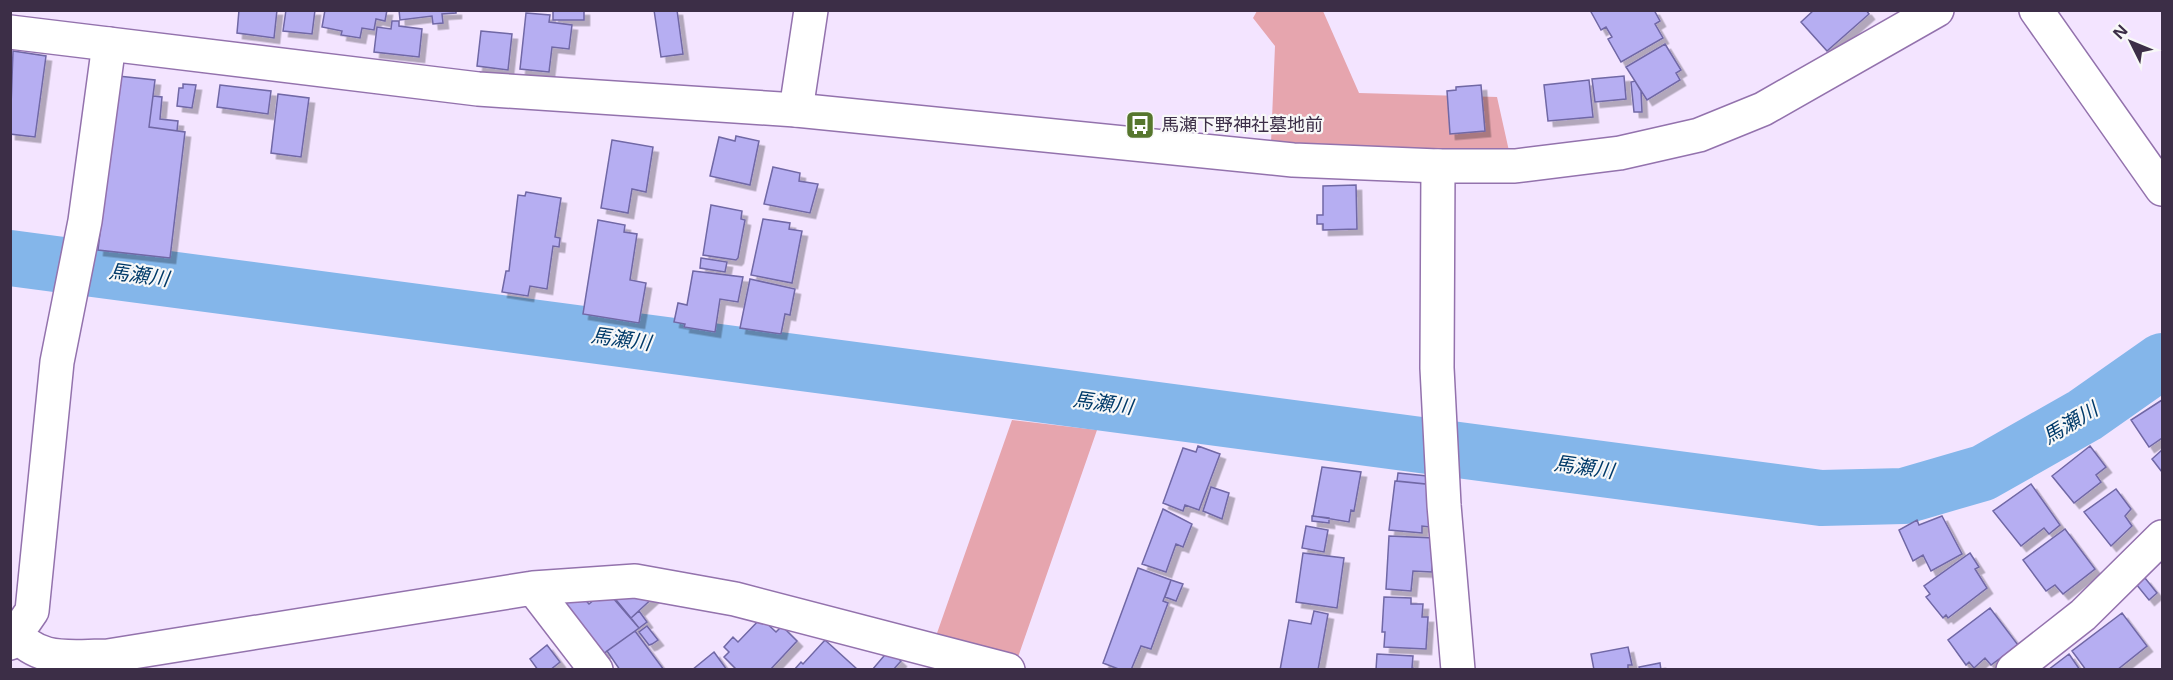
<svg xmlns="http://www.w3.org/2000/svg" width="2173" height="680" font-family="'Open Sans','Noto Sans JP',sans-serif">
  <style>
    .green { fill: #e6a5ae }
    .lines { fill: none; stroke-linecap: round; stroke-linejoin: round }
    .stream { stroke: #84b6ea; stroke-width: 9 }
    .river { stroke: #84b6ea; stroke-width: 56 }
    .building { fill: #b6aef2; stroke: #7067a5; stroke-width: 1.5; filter: url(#shadow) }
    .minor-casing { stroke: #9372ad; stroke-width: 36 }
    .tertiary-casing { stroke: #9372ad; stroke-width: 36 }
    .minor { stroke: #fff; stroke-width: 33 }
    .tertiary { stroke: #fff; stroke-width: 33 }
    .labels { text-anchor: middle; stroke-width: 4.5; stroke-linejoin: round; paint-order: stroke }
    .poi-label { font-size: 18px; fill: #3c2e47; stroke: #f8f8f8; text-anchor: start }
    .water-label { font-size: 20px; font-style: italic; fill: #003a69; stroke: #f8f8f8 }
  </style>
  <defs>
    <filter id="shadow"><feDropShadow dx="5.5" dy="5.5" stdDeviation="0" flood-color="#0004"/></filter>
  </defs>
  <rect width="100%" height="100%" fill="#f3e4ff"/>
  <path class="green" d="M1257,11H1323L1359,93L1497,97L1509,151L1271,143L1275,46L1253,18Z
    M1012,420L1097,430L1017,660L936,636Z"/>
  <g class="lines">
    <path class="stream" d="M10,266L12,259"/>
    <path class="river" d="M10,258L1821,498L1904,496L1983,473L2085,415L2162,361"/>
  </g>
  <path class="building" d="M239,10H277L274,38L237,33Z
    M286,10H315L312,34L283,31Z
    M325,10H387L385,21L376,19L374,30L362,28L360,38L341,35L342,31L322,27Z
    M399,10H456V13L442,14L443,23L433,24L432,16L400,20Z
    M553,10H584V20H553Z
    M654,10H677L683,54L661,57Z
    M1590,10H1654L1660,21L1655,24L1663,38L1621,62L1608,39L1612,37L1606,27L1601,30Z
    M1814,10H1866L1869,14L1827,51L1801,22Z
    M526,13L550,15L549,22L572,25L569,49L552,47L549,72L520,69Z
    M392,21H399V26L422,29L419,57L374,52L377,27L391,29Z
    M481,31L512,34L508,70L477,66Z
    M1665,44L1681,70L1676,73L1680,80L1647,100L1626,67Z
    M13,51L46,56L35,137L10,134Z
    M118,76L155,80L149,127L185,132L170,258L98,250Z
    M1624,76L1626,99L1595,102L1592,79Z
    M1589,80L1593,117L1548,121L1544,85Z
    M1635,81L1641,91L1642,112H1634L1631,82Z
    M183,84L196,85L192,108L177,106L179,88H183Z
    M220,85L271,91L268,114L217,107Z
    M1481,85L1485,131L1450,134L1447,91L1456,90V87Z
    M278,94L309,98L301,157L271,153Z
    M153,96L162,97L160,119L178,121L177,131L149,127Z
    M736,136L759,141L750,185L710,176L719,137L735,141Z
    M612,140L653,147L646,192L632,189L628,213L601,208Z
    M773,167L800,173L799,181L818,184L810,213L764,204Z
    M1356,185L1357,229L1323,230V224H1317V215H1323V186Z
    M526,192L561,198L555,237L560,238L559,247L553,246L547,289L530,286L528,296L502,292L506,271H509L518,195L525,196Z
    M711,205L742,211L741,219L745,220L738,258L736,260L703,255Z
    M763,219L790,223L789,229L802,231L792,283L751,275Z
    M598,220L625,225L624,232L637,234L630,280L646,283L639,323L583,314Z
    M701,258L727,262L725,272L700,268Z
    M693,271L743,277L738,302L720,299L715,332L684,327L685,324L674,322L678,303L687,305Z
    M750,279L795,289L790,315L785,314L781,334L740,328Z
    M2162,400V438L2149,447L2131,420Z
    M1198,446L1220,454L1199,510L1185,505L1183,511L1163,503L1183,448L1196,452Z
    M2090,446L2106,467L2096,475L2101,482L2074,503L2052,476Z
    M2162,450V472L2152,459Z
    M1322,467L1361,472L1354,511L1351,510L1349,522L1313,516Z
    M1398,473L1437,477L1436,485L1397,481Z
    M1395,481L1435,485L1430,527L1422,526V533L1389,530Z
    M2031,484L2060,525L2049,534L2044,528L2021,546L1993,511Z
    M1211,487L1229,493L1222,519L1203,511Z
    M2116,489L2131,509L2125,516L2132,526L2111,546L2084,512Z
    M1163,509L1192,524L1183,547L1176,544L1166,572L1142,564Z
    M1312,516L1329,518V523L1312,521Z
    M1942,516L1962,554L1931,571L1923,555L1913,561L1899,530L1917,520L1919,525Z
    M1306,526L1328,530L1324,552L1302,548Z
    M2065,529L2095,569L2063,594L2055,585L2046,591L2023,560Z
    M1389,536L1434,538L1432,572L1413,571L1411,591L1386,589Z
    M1303,553L1344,558L1337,608L1296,602Z
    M1970,553L1979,567L1975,569L1987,588L1948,618L1946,615L1943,618L1926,597L1930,594L1924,586Z
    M1138,568L1171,580L1163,601L1168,603L1151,649L1141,646L1131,670H1121L1103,663Z
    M2145,578L2157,593L2149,600L2136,584Z
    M1171,580L1183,584L1176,601L1165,597Z
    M606,590L639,628L603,654L560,597L578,592L589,604Z
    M657,594L631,618L612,595Z
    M1384,597L1411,598V604H1423L1422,617H1428L1426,649L1384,647L1385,632H1382Z
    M1990,608L2018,645L1991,665L1985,658L1974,668L1969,662L1966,665L1948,640Z
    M639,611L647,622L639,628L631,618Z
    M1314,611L1328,614L1318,670H1280L1289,620L1311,624Z
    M2122,613L2147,646L2117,670H2086L2072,651Z
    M761,618L776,632L782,626L797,641L770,670H737L724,657L729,652L724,647L733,637L738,642Z
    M647,626L658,640L652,644L649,645L639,632Z
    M635,631L664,670H620L607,651Z
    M825,640L858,670H794L801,662L803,664Z
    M547,645L560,662L550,670H538L530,659Z
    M1628,647L1632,665H1628V670H1594L1591,654Z
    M889,650L901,661L893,670H872Z
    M714,652L727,670H692Z
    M1377,654L1413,656L1412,668L1419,670H1376Z
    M2069,654L2080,670H2048Z
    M1660,663L1661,670H1640L1639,667Z"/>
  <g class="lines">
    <g class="minor-casing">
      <path id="minor" d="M2036,10L2162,189
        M796,110L811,10
        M1438,166L1437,368L1444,505L1458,670
        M533,588L596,670
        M10,629C40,664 67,656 108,656L533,588L635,581L735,599L1008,670
        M10,643L32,611L57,362L85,221L109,44
        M2013,670L2083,615L2162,537"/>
    </g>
    <g class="tertiary-casing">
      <path id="tertiary" d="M10,32L478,89L796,110L1293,160L1438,166H1515L1620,153L1699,135L1763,109L1937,10"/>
    </g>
    <use href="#minor" class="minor"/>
    <use href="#tertiary" class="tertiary"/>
  </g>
  <defs>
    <g id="bus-square" transform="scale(1.5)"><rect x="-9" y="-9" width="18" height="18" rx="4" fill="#56762d" stroke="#f8f8f8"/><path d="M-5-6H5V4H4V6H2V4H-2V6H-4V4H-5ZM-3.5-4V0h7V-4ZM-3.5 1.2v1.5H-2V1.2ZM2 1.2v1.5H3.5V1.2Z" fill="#fff"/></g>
  </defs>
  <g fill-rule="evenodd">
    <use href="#bus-square" x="1140" y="125"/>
  </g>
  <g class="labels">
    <g class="poi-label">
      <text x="1161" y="131">馬瀬下野神社墓地前</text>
    </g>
    <g class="water-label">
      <text transform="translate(139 275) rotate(8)" y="7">馬瀬川</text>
      <text transform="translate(621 339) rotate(8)" y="7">馬瀬川</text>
      <text transform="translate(1103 403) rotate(8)" y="7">馬瀬川</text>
      <text transform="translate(2070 423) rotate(-31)" y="7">馬瀬川</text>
      <text transform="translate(1584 467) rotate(8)" y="7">馬瀬川</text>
    </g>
  </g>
  <rect width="2173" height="680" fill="none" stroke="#3c2e47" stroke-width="24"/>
  <g transform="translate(2131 42) rotate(313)" stroke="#f8f8f8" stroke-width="4.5" paint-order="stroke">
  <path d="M0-4.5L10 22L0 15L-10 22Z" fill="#3c2e47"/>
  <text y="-9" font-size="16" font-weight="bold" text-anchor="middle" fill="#3c2e47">N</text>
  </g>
</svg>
